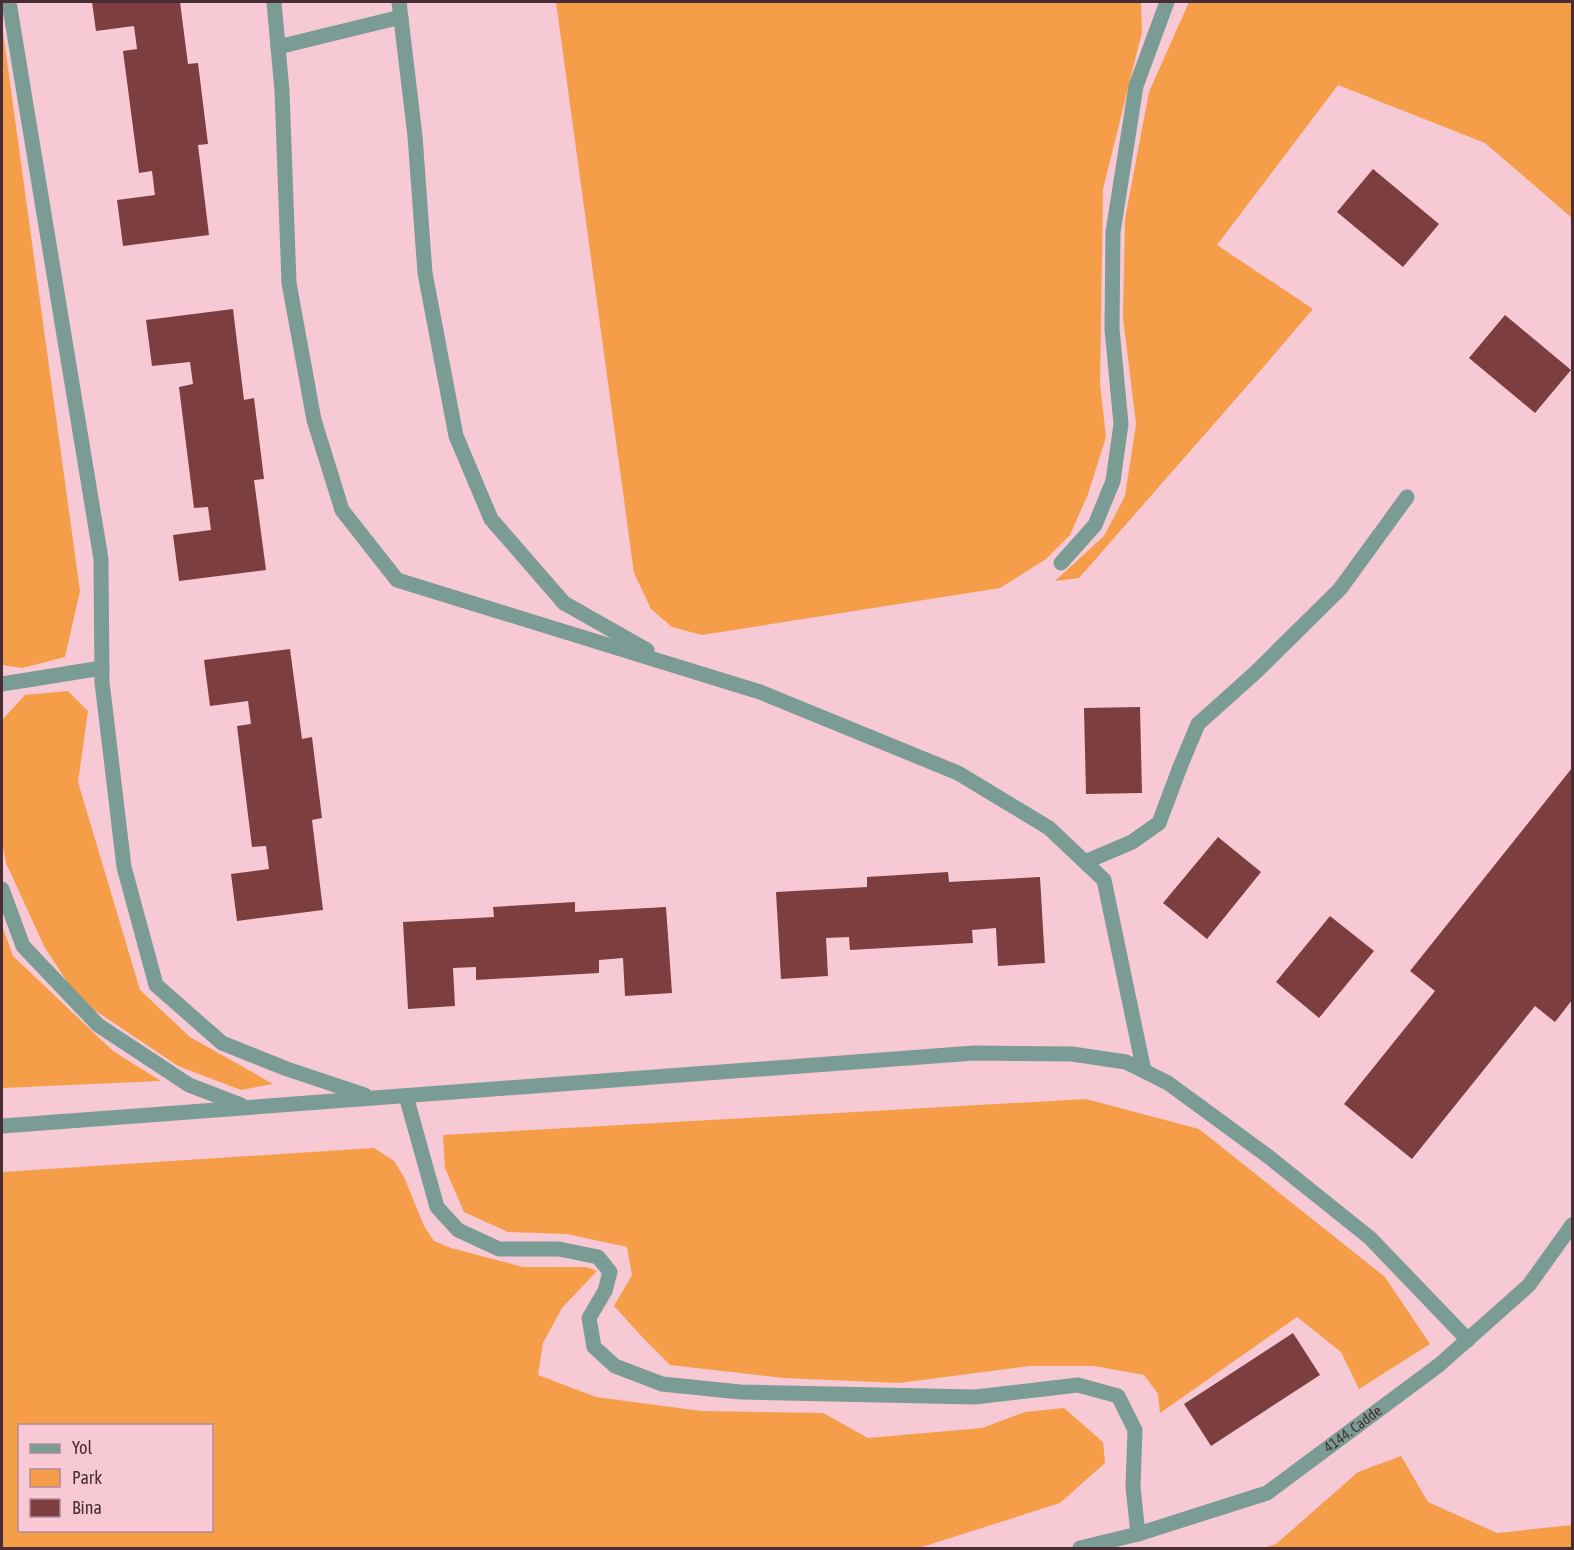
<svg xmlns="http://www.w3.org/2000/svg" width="1574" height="1550" font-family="'Asap Condensed',sans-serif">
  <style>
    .green { fill: #f69d49; fill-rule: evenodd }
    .building { fill: #7d3e3f }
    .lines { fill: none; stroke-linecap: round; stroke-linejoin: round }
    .street { stroke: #7a9c95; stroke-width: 15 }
    .labels { text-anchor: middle; stroke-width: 6; stroke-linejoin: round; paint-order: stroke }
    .street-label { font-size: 15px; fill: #492d35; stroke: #f6c9d5 }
  </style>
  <rect width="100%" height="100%" fill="#f6c9d5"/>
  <path class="green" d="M556,2H1141L1142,32L1103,189L1100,384L1106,437L1088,494L1070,535L1046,559L1000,588L702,635L672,627L651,609L634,573Z
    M1189,2H1572V218L1485,143L1338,85L1217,245L1313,309L1248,385L1079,578L1055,581L1104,536L1125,496L1136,424L1123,318L1125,219L1149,92Z
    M2,25L80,591L65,657L22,668L2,665Z
    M68,691L88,711L78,782L140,990L190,1037L273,1084L241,1090L178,1066L78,999L44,946L6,863L2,842V720L25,695Z
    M2,926L13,956L113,1051L161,1081L2,1088Z
    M1086,1099L1199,1129L1385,1277L1430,1344L1359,1389L1341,1352L1297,1317L1160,1413L1158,1394L1144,1375L1094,1366H1029L899,1383L784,1378L670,1365L644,1339L614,1306L632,1275L627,1247L567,1234L508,1232L464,1212L445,1168L443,1135Z
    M374,1148L394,1161L404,1177L424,1226L434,1241L451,1248L523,1267H586L597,1271L562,1308L543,1343L538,1375L596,1397L701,1411L823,1413L868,1438L982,1428L1025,1412L1064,1408L1103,1442L1105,1463L1060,1503L919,1548H2V1172ZM20,1426H212V1530H20Z
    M1401,1456L1428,1502L1497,1533L1572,1525V1548H1263L1276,1544L1358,1472Z"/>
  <path class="building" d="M92,2H180L188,64L198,63L208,144L198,145L209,235L123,246L117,200L155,195L152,171L139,173L123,51L137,49L134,26L96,31Z
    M1373,169L1439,224L1403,267L1337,212Z
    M233,309L244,400L254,398L264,479L254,480L266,570L179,581L173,535L211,530L208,507L194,508L179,387L193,384L190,362L152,366L146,320Z
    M1505,315L1571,370L1535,413L1469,358Z
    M290,649L302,739L312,737L322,818L312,820L323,910L237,921L231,874L269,869L266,846L252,847L237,726L251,724L248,701L210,706L204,660Z
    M1140,707L1142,793L1086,794L1084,708Z
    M1572,768V1000L1555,1022L1535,1006L1412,1159L1344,1104L1435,991L1410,971Z
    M1218,837L1261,872L1207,939L1163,903Z
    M948,872L949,882L1040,877L1045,963L998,966L996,928L972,930L973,943L850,950L849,937L826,938L828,976L781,979L776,892L867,887V877Z
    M575,902V912L666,907L672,993L625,996L623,958L599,960V973L476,980V967L453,968L455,1006L408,1009L403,922L494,917L493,907Z
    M1330,916L1374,951L1319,1018L1276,982Z
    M1293,1333L1320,1375L1211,1446L1184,1404Z"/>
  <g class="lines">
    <g class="street">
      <path d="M9,2L101,559L102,682L124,867L156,985L222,1043L287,1069L365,1095"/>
      <path d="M274,2L282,91L289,283L314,420L342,510L397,580L760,692L958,773L1049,828L1104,880L1144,1071"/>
      <path d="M399,2L415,136L425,273L456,436L491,519L564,603L647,650"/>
      <path d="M278,47L401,17"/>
      <path d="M1061,563L1095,525L1113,481L1121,424L1112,329L1113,232L1136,86L1167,2"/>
      <path d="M2,684L102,668"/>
      <path d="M1085,862L1132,842L1159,823L1180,767L1198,724L1256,672L1340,589L1407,497"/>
      <path d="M2,889L23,946L98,1025L189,1085L241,1105"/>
      <path d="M406,1096L437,1207L458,1230L499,1249H559L598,1257L610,1272L605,1291L589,1318L594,1347L615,1366L662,1384L740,1392L975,1397L1078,1385L1118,1396L1135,1430L1133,1487L1138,1534"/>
      <path d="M2,1126L974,1053L1072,1054L1126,1062L1168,1083L1269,1157L1370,1238L1468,1340"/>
      <path id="s1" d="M1080,1548L1138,1534L1267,1493L1439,1365L1529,1285L1572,1225"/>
    </g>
  </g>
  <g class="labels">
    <g class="street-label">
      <text dy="5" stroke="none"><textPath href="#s1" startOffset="302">4144. Cadde</textPath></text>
    </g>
  </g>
  <rect width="1574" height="1550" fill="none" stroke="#492d35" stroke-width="6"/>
  <rect x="18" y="1424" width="195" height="108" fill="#f6c9d5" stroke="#b18b95" stroke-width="1.5"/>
  <rect x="30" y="1444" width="30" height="9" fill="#7a9c95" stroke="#b18b95" stroke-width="1.5"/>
  <text x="72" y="1454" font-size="18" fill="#492d35">Yol</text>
  <rect x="30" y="1469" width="30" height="18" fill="#f69d49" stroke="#b18b95" stroke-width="1.5"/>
  <text x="72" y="1484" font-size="18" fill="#492d35">Park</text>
  <rect x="30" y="1499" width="30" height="18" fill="#7d3e3f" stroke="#b18b95" stroke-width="1.5"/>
  <text x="72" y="1514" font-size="18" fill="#492d35">Bina</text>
</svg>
